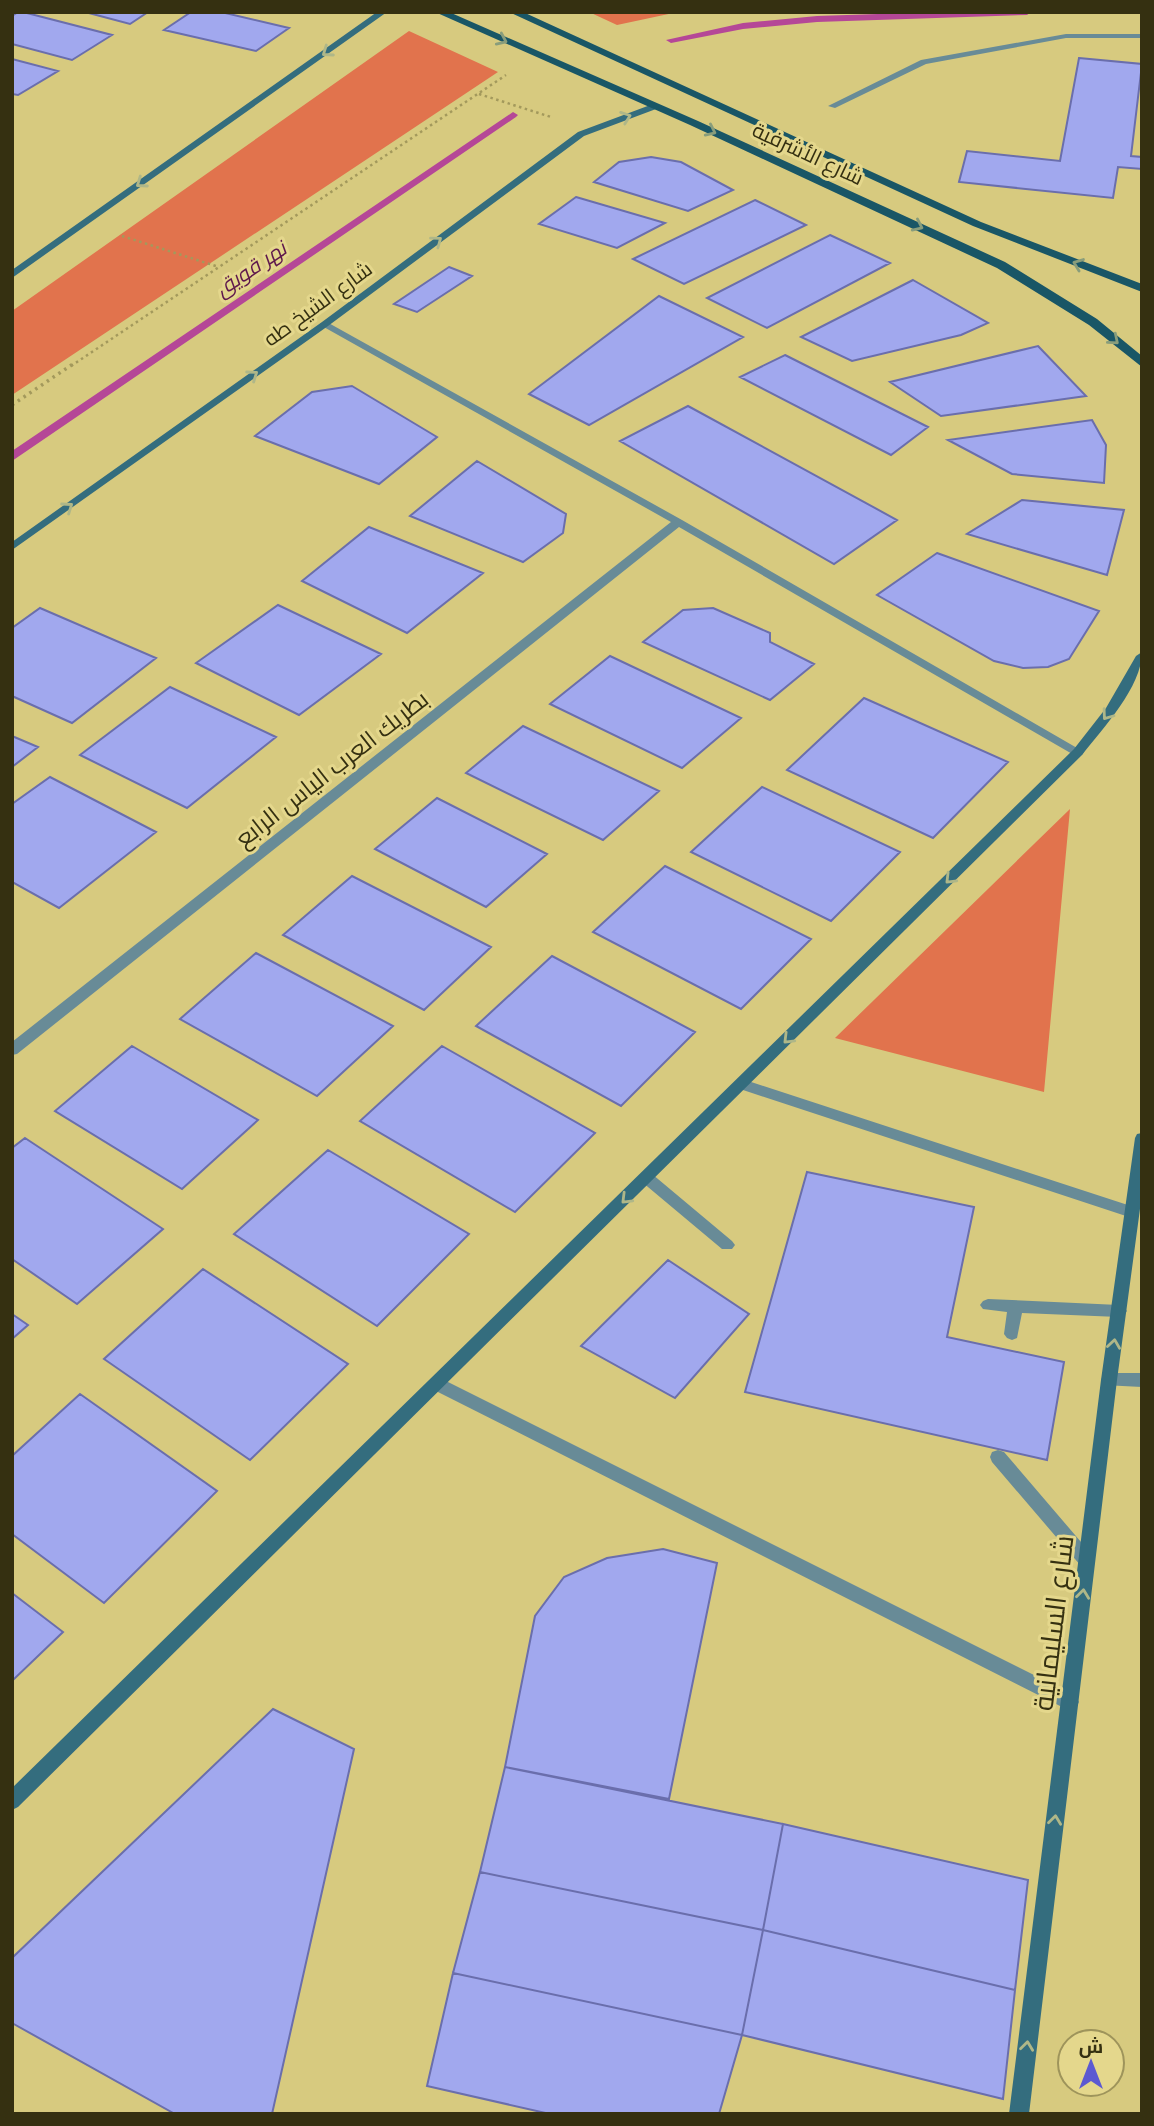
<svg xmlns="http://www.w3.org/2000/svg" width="1154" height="2126" font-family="'Space Grotesk',Cairo,sans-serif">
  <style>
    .green { fill: #e1734d }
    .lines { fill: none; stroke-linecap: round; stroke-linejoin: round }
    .stream { fill: #b54797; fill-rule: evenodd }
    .building { fill: #a1a8ee; stroke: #6a6eac; stroke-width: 2 }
    .path-far1 { stroke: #a3995c; stroke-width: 2.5; stroke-dasharray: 2.5 3.5; stroke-linecap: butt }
    .path { stroke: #a3995c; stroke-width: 3.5; stroke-dasharray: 2.5 4.5; stroke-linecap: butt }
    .lane { fill: #688b97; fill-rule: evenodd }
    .street { fill: #688b97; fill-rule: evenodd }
    .secondary { fill: #346d7e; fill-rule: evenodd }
    .primary { fill: #195666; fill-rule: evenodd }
    .oneway { stroke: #899d7b }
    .oneway2 { stroke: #afb788 }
    .labels { text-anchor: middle; stroke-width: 6; stroke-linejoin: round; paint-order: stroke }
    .far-street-label { font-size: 21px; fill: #353011; stroke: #e4d78c }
    .far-water-label { font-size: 21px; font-style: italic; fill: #5e184c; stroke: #e4d78c }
    .street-label { font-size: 24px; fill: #353011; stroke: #e4d78c }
    .near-street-label { font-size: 28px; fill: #353011; stroke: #e4d78c }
  </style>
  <rect width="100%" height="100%" fill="#d7ca7f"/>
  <path class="green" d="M589,12H678L617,25Z
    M409,31L498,72L12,395V311Z
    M1070,809L1044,1092L835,1038Z"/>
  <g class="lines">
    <path class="stream" d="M938,12H1031L1027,15L817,22L743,29L671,43L666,40L743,23L817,16Z
      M513,112L518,115L516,117L12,461V451Z"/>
  </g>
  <path class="building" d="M18,12H23L112,35L72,60L12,44V16Z
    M85,12H148L130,24Z
    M191,12H221L289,28L256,51L164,30Z
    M1079,58L1142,64L1131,156L1142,157V169L1118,167L1113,198L959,182L967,151L1060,161Z
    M12,59L58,71L18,95L12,94Z
    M651,157L681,162L733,190L688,211L594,182L619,162Z
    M576,197L665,223L617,248L539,224Z
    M755,200L806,225L684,284L633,259Z
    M830,235L890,263L767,328L707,298Z
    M449,267L472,276L417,312L394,304Z
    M913,280L988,323L961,335L852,361L801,337Z
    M659,296L743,337L589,425L529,394Z
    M1038,346L1086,396L941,416L890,382Z
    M785,355L928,427L891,455L740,377Z
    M352,386L437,437L379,484L255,436L312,392Z
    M688,406L897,520L834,564L620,441Z
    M1092,420L1106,445L1104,483L1012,474L948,440Z
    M477,461L566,514L563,533L523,562L410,516Z
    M1022,500L1124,510L1107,575L967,534Z
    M369,527L483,573L407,633L302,581Z
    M937,553L1099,611L1069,659L1048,667L1023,668L994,661L877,595Z
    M278,605L381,654L299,715L196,663Z
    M40,608L156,658L72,723L12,696V628Z
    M713,608L770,633V642L814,664L770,700L643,642L683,610Z
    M610,656L741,718L682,768L550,704Z
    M170,687L276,737L187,808L80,755Z
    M864,698L1008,762L933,838L787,770Z
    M523,726L659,791L603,840L466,773Z
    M12,736L38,747L12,767Z
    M50,777L156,832L59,908L12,882V804Z
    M762,787L900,852L831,921L691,852Z
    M437,798L547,854L486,907L375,849Z
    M665,866L811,939L741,1009L593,932Z
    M352,876L491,947L424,1010L283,935Z
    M256,953L393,1026L317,1096L180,1019Z
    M552,956L695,1032L621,1106L476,1026Z
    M132,1046L258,1120L182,1189L55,1111Z
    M442,1046L595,1133L515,1212L360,1121Z
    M25,1138L163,1229L77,1304L12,1259V1148Z
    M328,1150L469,1234L377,1326L234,1234Z
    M807,1172L974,1207L947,1337L1064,1362L1047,1460L745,1392Z
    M668,1260L749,1314L675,1398L581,1346Z
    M203,1269L348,1364L250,1460L104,1359Z
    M12,1314L28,1325L12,1339Z
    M80,1394L217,1491L104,1603L12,1534V1456Z
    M663,1549L717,1563L669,1799L505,1767L535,1616L564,1577L607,1558Z
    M12,1593L63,1632L12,1681Z
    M273,1709L354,1749L272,2114H175L12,2023V1958Z
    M505,1767L783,1824L763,1930L480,1872Z
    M783,1824L1028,1880L1015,1990L763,1930Z
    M480,1872L763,1930L742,2035L453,1973Z
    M763,1930L1015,1990L1003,2099L742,2035Z
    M453,1973L742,2035L719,2114H550L427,2086Z"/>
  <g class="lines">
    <path class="path-far1" d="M479,94L551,117
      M122,236L219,267
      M71,366L506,75"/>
    <path class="path" d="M12,405L73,364"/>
    <path class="lane" d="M1066,34H1142V38H1066L926,64L835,108L828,106L921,60Z
      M742,1079L1137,1208L1139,1212L1137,1216L1132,1218L737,1088L735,1084Z
      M647,1172L652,1174L732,1241L735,1245L732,1249H722L642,1182L640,1178L642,1174Z
      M988,1299L1119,1305L1124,1307L1127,1311L1124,1315L1119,1317L1022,1313L1017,1338L1012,1340L1007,1338L1004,1334L1007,1312L983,1309L980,1305L983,1301Z
      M998,1450L1004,1452L1093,1556L1095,1561L1093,1566L1087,1568L1081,1566L992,1462L990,1457L992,1452Z"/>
    <path class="street" d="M325,321L682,520L1084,752L1082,755H1074L679,527L17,1054L12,1055V1042L671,522L322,326L320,324Z
      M1109,1373H1142V1387L1103,1385L1101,1380L1103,1375Z
      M438,1377L1076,1696L1079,1702L1076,1708L1070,1710L1064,1708L432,1389L430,1384L432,1379Z"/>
    <path class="secondary" d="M377,12H387L12,278V270Z
      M653,104L657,107L656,109L584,136L328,326L12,550V542L322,322L578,132Z
      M1142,652C1142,687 1103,728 1082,755L18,1807L12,1810V1788L1074,749L1106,708L1136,656Z
      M1142,1133V1194L1117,1380L1029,2114H1009L1101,1380L1135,1138L1137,1134Z"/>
    <path class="primary" d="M435,12H449L698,121L1005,262L1097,319L1142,356V367L1089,325L997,268L690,125Z
      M509,12H523L981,222L1142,284V292L973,226Z"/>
  </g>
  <defs><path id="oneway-chevron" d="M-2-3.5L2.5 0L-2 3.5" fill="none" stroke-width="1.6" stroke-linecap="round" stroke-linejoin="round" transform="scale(1.75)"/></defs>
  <g class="oneway">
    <use href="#oneway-chevron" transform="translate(502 40) rotate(24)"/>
    <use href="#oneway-chevron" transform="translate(711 131) rotate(25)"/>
    <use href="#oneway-chevron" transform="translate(918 226) rotate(25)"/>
    <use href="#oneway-chevron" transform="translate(1078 264) rotate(-159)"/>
    <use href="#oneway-chevron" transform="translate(1114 340) rotate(40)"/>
  </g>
  <g class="oneway2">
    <use href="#oneway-chevron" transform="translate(327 52) rotate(145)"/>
    <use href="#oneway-chevron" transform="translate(626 117) rotate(-20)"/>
    <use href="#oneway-chevron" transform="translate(141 183) rotate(145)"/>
    <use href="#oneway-chevron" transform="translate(437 241) rotate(-37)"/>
    <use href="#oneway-chevron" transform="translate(253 375) rotate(-35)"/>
    <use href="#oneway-chevron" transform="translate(68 507) rotate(-35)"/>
    <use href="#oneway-chevron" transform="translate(1107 715) rotate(126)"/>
    <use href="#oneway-chevron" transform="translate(950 879) rotate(135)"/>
    <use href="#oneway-chevron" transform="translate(788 1039) rotate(135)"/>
    <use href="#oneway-chevron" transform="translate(626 1199) rotate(135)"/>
    <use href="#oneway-chevron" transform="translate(1114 1344) rotate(-82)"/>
    <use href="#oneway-chevron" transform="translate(1083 1594) rotate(-83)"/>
    <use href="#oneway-chevron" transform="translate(1055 1820) rotate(-83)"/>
    <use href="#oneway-chevron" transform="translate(1027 2046) rotate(-83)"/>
  </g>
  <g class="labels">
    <g class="far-street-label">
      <text transform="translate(808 154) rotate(25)" y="7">شارع الأشرفية</text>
      <text transform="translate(318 304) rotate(-36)" y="7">شارع الشيخ طه</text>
    </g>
    <g class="far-water-label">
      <text transform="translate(251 269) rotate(-34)" y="7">نهر قويق</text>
    </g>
    <g class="street-label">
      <text transform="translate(332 769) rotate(-38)" y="8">بطريك العرب الياس الرابع</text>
    </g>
    <g class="near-street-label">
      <text transform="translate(1053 1623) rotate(-83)" y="10">شارع السليمانية</text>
    </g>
  </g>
  <rect width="1154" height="2126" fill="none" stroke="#353011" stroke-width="28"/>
  <g transform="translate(1091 2063)"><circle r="33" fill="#e4d78c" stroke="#9e945b" stroke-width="2"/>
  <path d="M0-5L12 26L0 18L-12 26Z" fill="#5c59d1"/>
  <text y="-10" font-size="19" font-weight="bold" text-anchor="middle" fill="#353011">ش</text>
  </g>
</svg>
